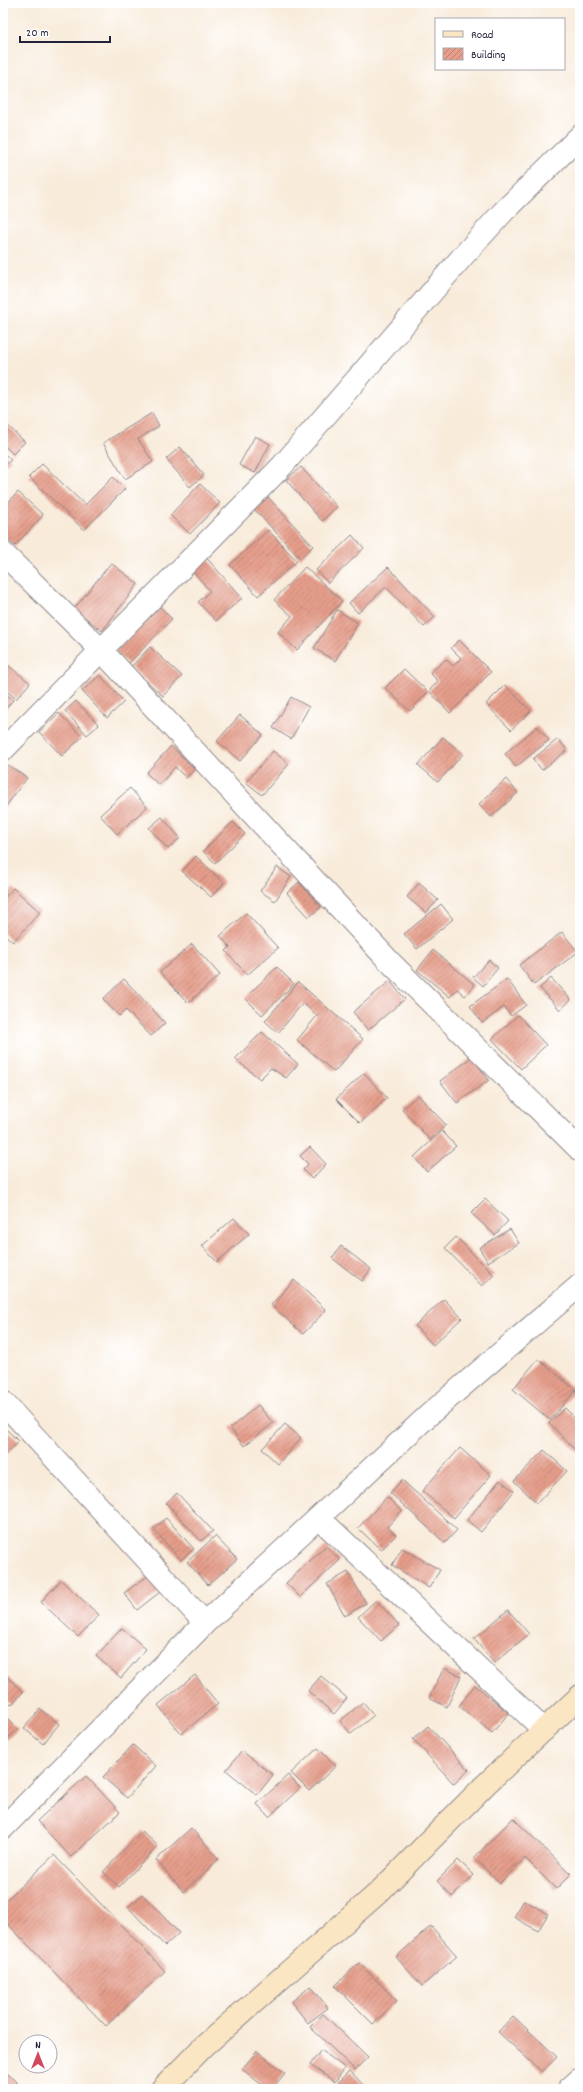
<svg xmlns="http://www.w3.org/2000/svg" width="583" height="2092" font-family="Dekko,sans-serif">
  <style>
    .building { fill: url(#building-hatch) }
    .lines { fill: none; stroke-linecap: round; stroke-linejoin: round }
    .street-casing { stroke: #8d868a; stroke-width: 24 }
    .secondary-casing { stroke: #8d868a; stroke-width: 24 }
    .street { stroke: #fff; stroke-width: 22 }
    .secondary { stroke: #fbe6c3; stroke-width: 22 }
  </style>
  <defs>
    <pattern id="building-hatch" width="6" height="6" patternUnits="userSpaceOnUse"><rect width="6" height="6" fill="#e69e8b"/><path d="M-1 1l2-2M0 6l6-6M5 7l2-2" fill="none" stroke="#ba8073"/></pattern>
  </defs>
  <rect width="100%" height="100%" fill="#fff"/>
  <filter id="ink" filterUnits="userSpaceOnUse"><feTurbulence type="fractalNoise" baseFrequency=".025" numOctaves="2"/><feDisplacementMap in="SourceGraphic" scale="8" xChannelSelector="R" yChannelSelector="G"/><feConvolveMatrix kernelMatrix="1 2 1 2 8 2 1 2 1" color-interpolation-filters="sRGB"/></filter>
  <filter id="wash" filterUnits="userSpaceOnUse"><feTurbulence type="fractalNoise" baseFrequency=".012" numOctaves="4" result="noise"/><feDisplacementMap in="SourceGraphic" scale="16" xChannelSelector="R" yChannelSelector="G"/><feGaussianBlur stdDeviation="0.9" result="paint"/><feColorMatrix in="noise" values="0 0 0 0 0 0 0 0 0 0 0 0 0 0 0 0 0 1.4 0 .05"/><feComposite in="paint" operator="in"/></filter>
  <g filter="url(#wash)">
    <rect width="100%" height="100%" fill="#f8ebda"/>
    <g id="blocks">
      <path class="building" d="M152,413L159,426L138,439L153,462L125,479L103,443Z
        M6,424L25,442L13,454L3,444V427Z
        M255,436L270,444L255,473L239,465Z
        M180,447L204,475L190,487L166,459Z
        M3,452L11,460L3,467Z
        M42,464L85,505L113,477L125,489L84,530L29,477Z
        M301,467L337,507L322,521L286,480Z
        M200,484L220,503L190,534L170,515Z
        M18,492L43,515L15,546L3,535V508Z
        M266,495L313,546L300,558L253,508Z
        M268,530L297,561L258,596L230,565Z
        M352,535L364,548L328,583L316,570Z
        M204,555L242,598L216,621L198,602L210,591L189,567Z
        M111,563L138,584L102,631L74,609Z
        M305,567L342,601L297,650L278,632L292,616L274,600Z
        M388,567L435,617L424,627L386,587L358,613L349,603Z
        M159,606L172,619L128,664L115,652Z
        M337,610L358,623L335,661L314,648Z
        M459,640L491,672L450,713L429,691L438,681L430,673L446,659L453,666L461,658L451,648Z
        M150,647L182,676L163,696L131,667Z
        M3,661L30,683L16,699L3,688Z
        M404,669L428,692L410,711L385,688Z
        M100,675L124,702L107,718L82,691Z
        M505,685L531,711L511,730L486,704Z
        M3,691L13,700L3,712Z
        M291,697L309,707L291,739L273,728Z
        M76,701L99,725L87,735L65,711Z
        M59,713L82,737L62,756L39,732Z
        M240,715L263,735L240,761L217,741Z
        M537,726L549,740L516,767L505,754Z
        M443,737L463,754L438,782L418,765Z
        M558,739L567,750L542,770L533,759Z
        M171,746L195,769L186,778L175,767L159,785L146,773Z
        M273,751L289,764L262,795L246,782Z
        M8,765L27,778L3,810V772Z
        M506,779L518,793L491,817L479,804Z
        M130,788L147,807L117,834L100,815Z
        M162,817L180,838L168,849L149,828Z
        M233,822L245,834L215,863L203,851Z
        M196,856L224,883L211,897L182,871Z
        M277,867L291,877L275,901L260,891Z
        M299,882L321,907L309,917L287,893Z
        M419,883L438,900L426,913L407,897Z
        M13,888L40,912L13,942L3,933V900Z
        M441,904L453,919L417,949L404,934Z
        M246,913L278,948L247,975L226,951L230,947L220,936Z
        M562,932L578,952L534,985L519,965Z
        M192,944L220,975L188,1003L160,972Z
        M433,950L475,985L465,996L457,989L450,997L417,970Z
        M489,960L498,968L483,986L473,977Z
        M277,967L294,984L262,1015L245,998Z
        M551,978L571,1000L560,1010L540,988Z
        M124,979L165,1023L151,1036L126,1010L119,1016L103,999Z
        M507,979L526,1005L511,1016L504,1007L482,1023L470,1006Z
        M390,981L405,999L368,1030L353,1012Z
        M298,982L363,1039L334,1072L297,1040L317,1016L303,1003L278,1033L265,1021Z
        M518,1015L546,1045L521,1069L492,1039Z
        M262,1032L298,1064L286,1078L271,1068L260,1079L235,1059Z
        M472,1057L489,1080L457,1103L440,1081Z
        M364,1073L387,1098L360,1123L336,1099Z
        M418,1095L446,1125L430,1140L402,1109Z
        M442,1131L456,1146L427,1172L414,1157Z
        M310,1147L326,1164L312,1179L303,1170L308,1164L300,1156Z
        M485,1199L508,1221L495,1235L471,1213Z
        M234,1218L249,1234L217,1262L202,1246Z
        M510,1229L519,1243L488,1262L479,1248Z
        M456,1237L494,1275L482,1286L445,1248Z
        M341,1246L371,1269L362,1281L332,1258Z
        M294,1280L326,1310L303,1334L271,1305Z
        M444,1299L462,1318L433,1345L415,1326Z
        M538,1359L576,1390L550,1420L513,1389Z
        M258,1405L273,1423L244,1446L230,1428Z
        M565,1408L580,1423V1455L549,1423Z
        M285,1424L301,1438L278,1464L262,1449Z
        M7,1430L19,1442L3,1457V1434Z
        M460,1448L491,1475L454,1518L422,1491Z
        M544,1450L567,1471L537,1503L514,1481Z
        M402,1480L457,1530L445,1543L390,1493Z
        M500,1480L514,1491L481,1532L467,1520Z
        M177,1493L213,1531L201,1541L166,1503Z
        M387,1497L402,1511L387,1527L396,1535L381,1550L358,1528Z
        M166,1518L194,1549L181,1560L153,1529Z
        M215,1536L237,1559L208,1585L187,1562Z
        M326,1546L340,1560L300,1597L286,1583Z
        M402,1548L440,1570L429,1588L392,1565Z
        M153,1572L165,1588L137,1610L124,1593Z
        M348,1572L366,1603L345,1616L327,1584Z
        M61,1580L99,1615L78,1637L41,1602Z
        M376,1600L399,1625L381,1641L358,1617Z
        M508,1610L529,1634L494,1663L474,1639Z
        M122,1628L146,1649L121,1678L96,1656Z
        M444,1668L461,1676L447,1707L429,1698Z
        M3,1673L23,1692L11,1705L3,1698Z
        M195,1675L218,1704L181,1734L158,1705Z
        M321,1676L347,1698L334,1714L308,1691Z
        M475,1685L509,1713L492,1733L459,1706Z
        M363,1702L374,1715L351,1734L340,1721Z
        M40,1709L59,1724L43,1744L24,1728Z
        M3,1714L18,1729L3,1743Z
        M428,1726L469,1770L454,1784L413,1739Z
        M133,1745L156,1766L127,1798L103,1777Z
        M318,1748L336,1766L309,1791L291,1773Z
        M242,1751L273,1775L257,1795L226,1770Z
        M288,1775L300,1788L269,1817L257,1804Z
        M86,1776L120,1812L71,1857L37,1821Z
        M513,1818L571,1874L556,1889L525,1858L500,1883L474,1858Z
        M191,1828L219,1859L184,1892L156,1860Z
        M142,1831L158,1846L119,1887L103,1872Z
        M54,1855L165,1971L106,2026L3,1919V1903Z
        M458,1860L474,1875L452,1897L437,1881Z
        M142,1894L179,1933L165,1946L128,1907Z
        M524,1900L548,1914L538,1931L514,1917Z
        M431,1926L457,1956L422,1986L396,1957Z
        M359,1963L397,2001L373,2024L335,1986Z
        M311,1986L328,2008L308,2023L291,2002Z
        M323,2014L368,2057L355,2070L310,2027Z
        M513,2016L557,2057L542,2072L498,2032Z
        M321,2050L345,2068L335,2082L310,2065Z
        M257,2051L285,2073L272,2089H267L242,2069Z
        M3,2069L23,2089H3Z
        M350,2071L367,2089H332Z"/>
    </g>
  </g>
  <g filter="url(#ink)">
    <use href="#blocks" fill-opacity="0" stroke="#8d868a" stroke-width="1"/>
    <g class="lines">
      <g class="street-casing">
        <path id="street" d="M3,553L102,651L389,961L580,1150
          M3,750L282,466L463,256L504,211L580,136
          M3,1402L205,1623
          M319,1518L544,1730
          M3,1828L205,1623L431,1413L580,1285
          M569,2089L580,2079"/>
      </g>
      <g class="secondary-casing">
        <path id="secondary" d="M162,2089L203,2047L378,1893L486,1784L580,1696"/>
      </g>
      <use href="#street" class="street"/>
      <use href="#secondary" class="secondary"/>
    </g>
  </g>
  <rect width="583" height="2092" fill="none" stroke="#fff" stroke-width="16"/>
  <rect x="435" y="18" width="130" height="52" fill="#ffffff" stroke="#a7a7b1"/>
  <rect x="443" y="31" width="20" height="6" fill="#fbe6c3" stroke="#a7a7b1"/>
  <text x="471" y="38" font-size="12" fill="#22223b">Road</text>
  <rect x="443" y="48" width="20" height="12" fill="url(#building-hatch)" stroke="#a7a7b1"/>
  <text x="471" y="58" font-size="12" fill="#22223b">Building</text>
  <g transform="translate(38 2054)"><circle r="19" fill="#ffffff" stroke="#a7a7b1"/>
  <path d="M0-3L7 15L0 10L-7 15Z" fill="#d1495b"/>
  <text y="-6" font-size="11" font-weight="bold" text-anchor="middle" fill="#22223b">N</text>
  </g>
  <path d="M20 36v6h90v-6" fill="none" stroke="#22223b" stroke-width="2"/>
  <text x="26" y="36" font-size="12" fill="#22223b" stroke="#ffffff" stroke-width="3" paint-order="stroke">20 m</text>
</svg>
